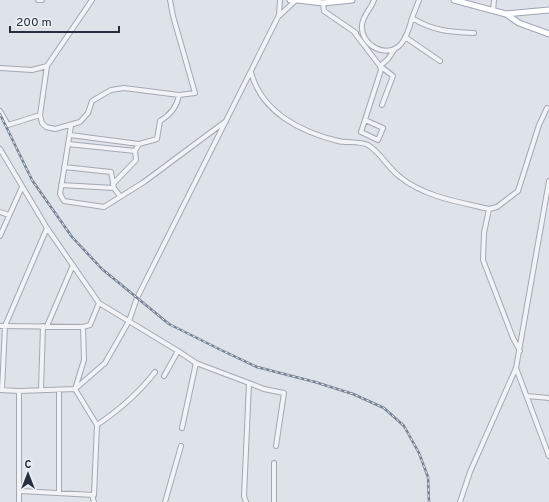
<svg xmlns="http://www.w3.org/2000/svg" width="549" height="502" font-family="Overpass,sans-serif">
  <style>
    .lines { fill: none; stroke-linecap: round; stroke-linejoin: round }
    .minor-casing { stroke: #a3a9b3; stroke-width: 6 }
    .major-casing { stroke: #9ca6b6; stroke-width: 7 }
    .minor { stroke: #f1f3f7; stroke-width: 4 }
    .major { stroke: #fff; stroke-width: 5 }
    .rail-casing { stroke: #758194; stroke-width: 2.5 }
    .rail { stroke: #edf1f6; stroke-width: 1; stroke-dasharray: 3; stroke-linecap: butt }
  </style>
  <rect width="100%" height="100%" fill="#dee2e9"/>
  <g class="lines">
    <g class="minor-casing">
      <path id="minor" d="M38,0H42
        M374,0C371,9 363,15 362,25C360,45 387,60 401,44C407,37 410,26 412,18
        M419,0L412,18C433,31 450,32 474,33
        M323,3L324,11L356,33
        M493,11L494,0
        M280,15L295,1
        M354,32L380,66L381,70L361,132L378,140L383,128L365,120
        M405,37L440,61
        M47,66L40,115L42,123L46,127L55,129L80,122L88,113L92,101L111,90L124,88L179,95L195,93L173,16L170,0
        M0,68L32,70L47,66L92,0
        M251,72C261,112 301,132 338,141C346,143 360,141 368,145C381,153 388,168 400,177C425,197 459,202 489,209L484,233L483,260L513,338L520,351
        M382,105L393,76L380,66L388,59L394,50
        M0,111L8,125L40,115
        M71,126L60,194L64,201L104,207L144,182L226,121
        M70,135L139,144
        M68,144L135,151
        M0,149L47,228L99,303L178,351L164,376
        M64,167L111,172L114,188L120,196
        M113,184L136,160L135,151L139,144L157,139L160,121C170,115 177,107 179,95
        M61,185L114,188
        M489,209L497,207L518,191L539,125L547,108
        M0,212L9,215
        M0,236L22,187
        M0,326L83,327L90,325L99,303
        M47,326L73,265
        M178,351L196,363L182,428
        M196,363L249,383L244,496L246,502
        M516,368L549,456
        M249,383L264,389L284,393L276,446
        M0,390L19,391L75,389L105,363L129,321L137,298L279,15L280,0
        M2,390L5,326L47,228
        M41,390L43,326
        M59,390V492
        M19,391V502
        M527,396L549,398
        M97,425C119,410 139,393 155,372
        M20,491L94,495L97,425L75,389L84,360L83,327
        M92,495L94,502
        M165,502L181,446
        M274,502V463
        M460,502L470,472L516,368L549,181"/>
    </g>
    <g class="major-casing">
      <path id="major" d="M290,0H299
        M298,0L323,3L352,0
        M454,0L506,14L519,23L549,34
        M506,14L549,10"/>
    </g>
    <use href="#minor" class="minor"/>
    <use href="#major" class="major"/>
    <g class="rail-casing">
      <path id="rail" d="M0,114L32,180L72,237L102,269L169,324L219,349L257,367L315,382L353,394L384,408L404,426L419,453L428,477L429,502"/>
    </g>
    <use href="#rail" class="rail"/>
  </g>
  <g transform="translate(28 474)" stroke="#edf1f6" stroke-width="3" paint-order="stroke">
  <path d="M0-3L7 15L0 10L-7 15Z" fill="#252f41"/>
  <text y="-6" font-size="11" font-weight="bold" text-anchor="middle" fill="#252f41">С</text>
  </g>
  <path d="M10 26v6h109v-6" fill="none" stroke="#252f41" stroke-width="2"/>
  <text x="16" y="26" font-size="12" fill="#252f41" stroke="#edf1f6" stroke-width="3" paint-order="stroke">200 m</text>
</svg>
